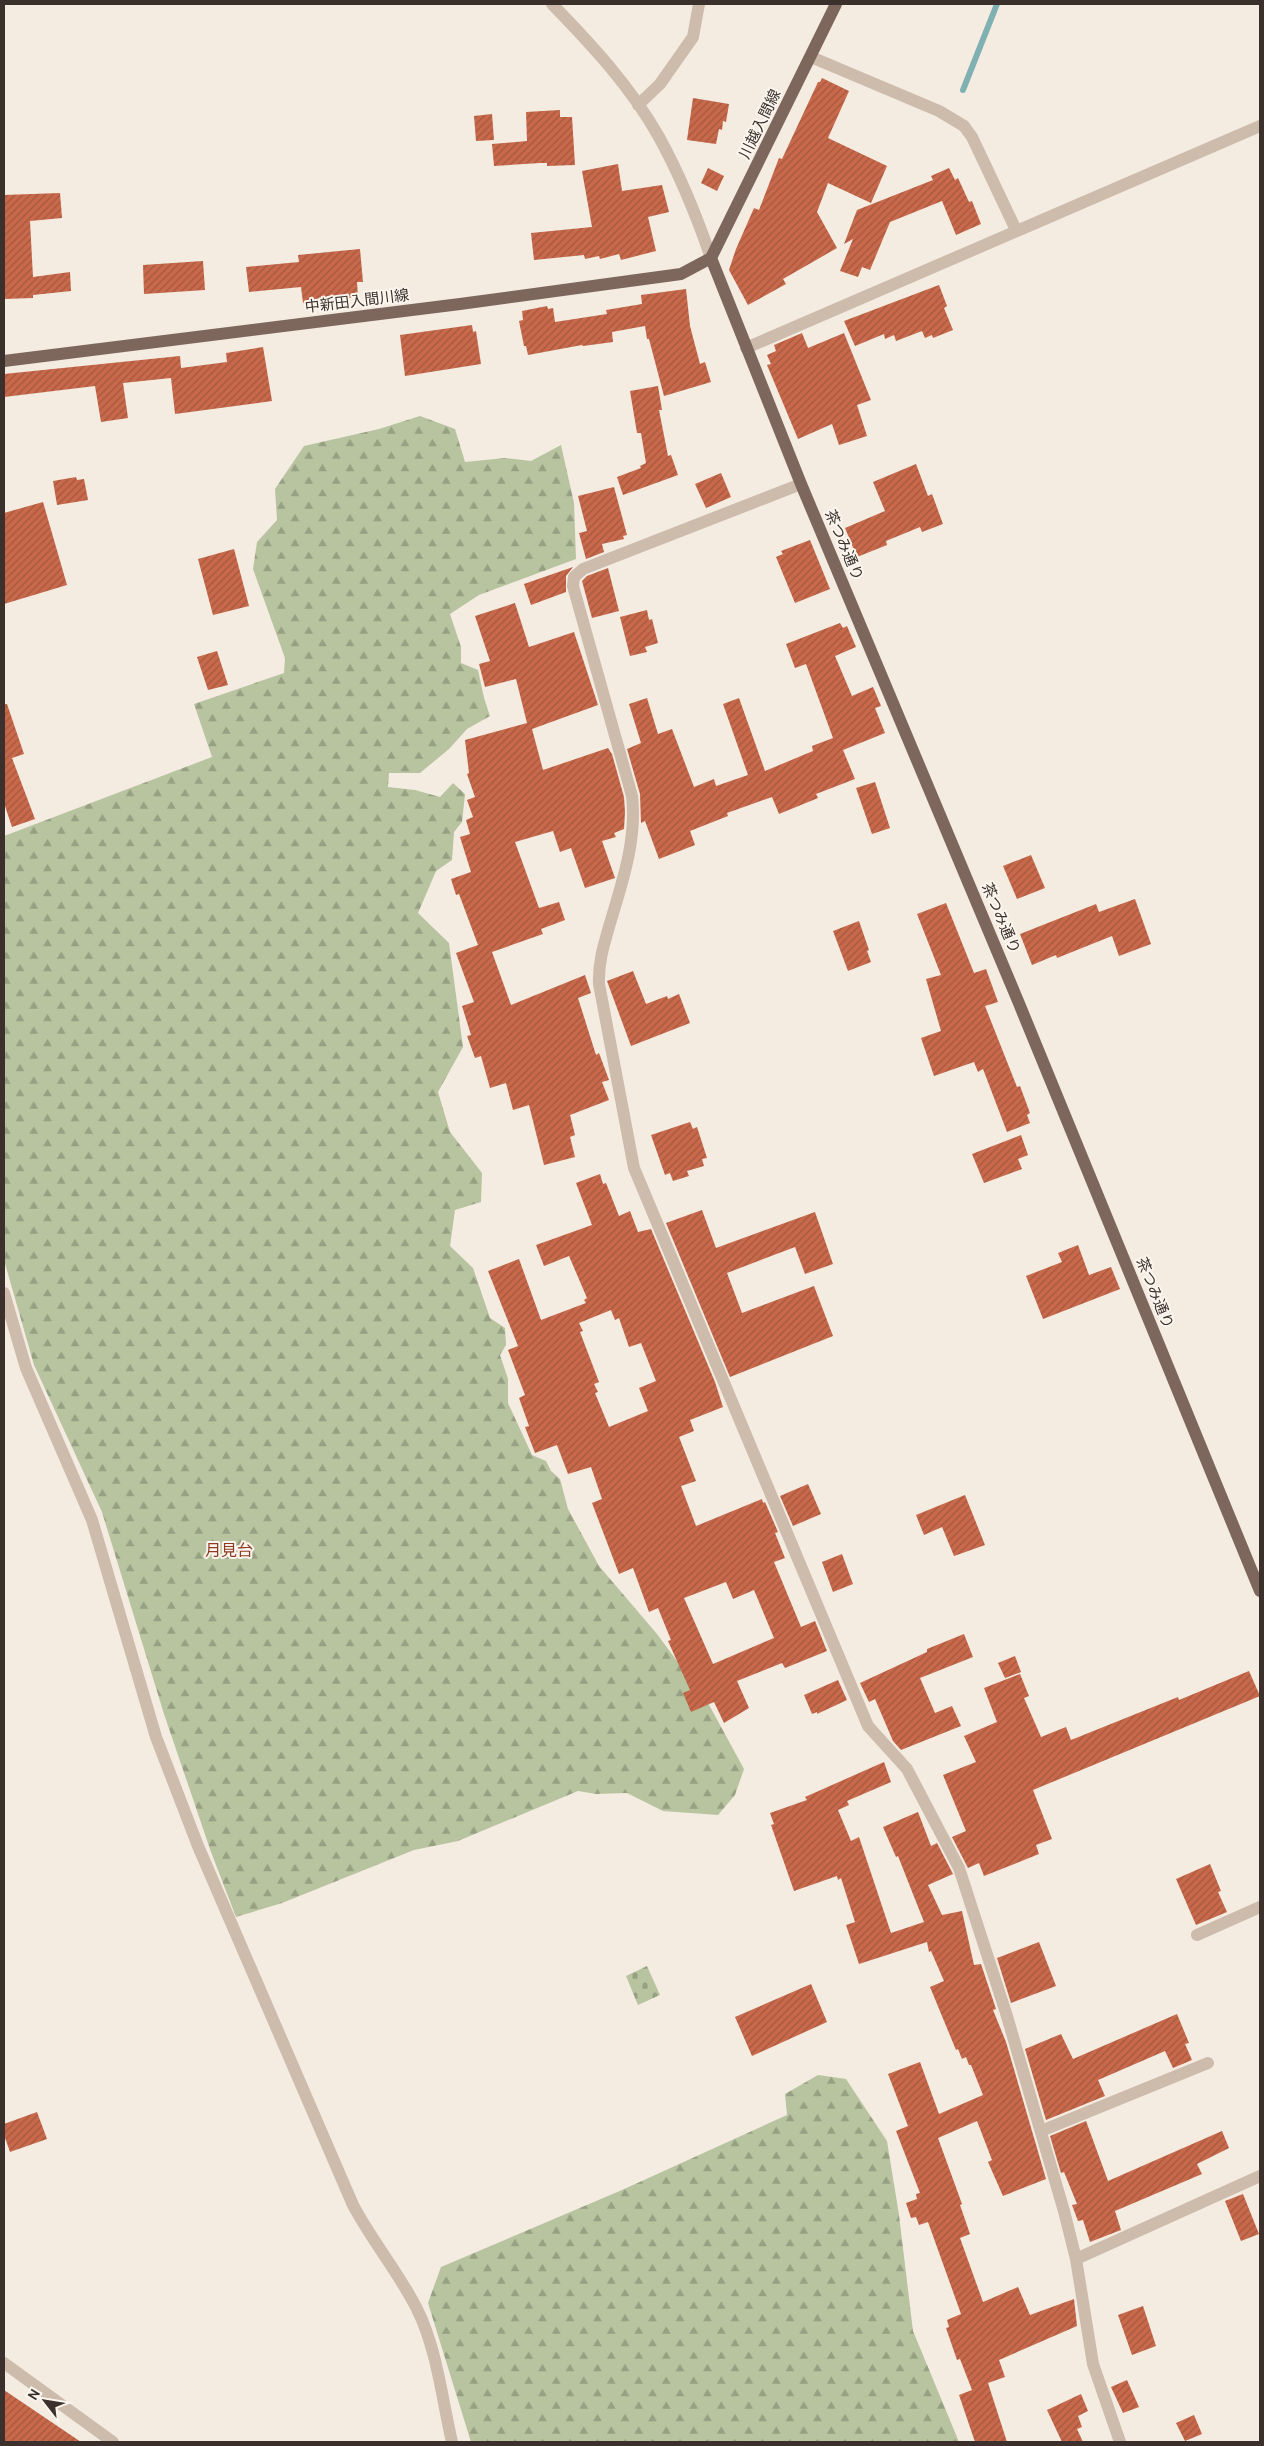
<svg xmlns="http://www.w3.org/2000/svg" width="1264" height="2446" font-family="Cabin,'Noto Sans JP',sans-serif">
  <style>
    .forest { fill: url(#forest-firs) }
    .cemetery { fill: url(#cemetery-stones) }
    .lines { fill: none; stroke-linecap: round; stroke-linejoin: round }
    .stream { stroke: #7fb0b2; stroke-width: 6 }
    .building { fill: url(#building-hatch); fill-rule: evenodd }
    .minor { stroke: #cdbbac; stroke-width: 12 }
    .major { stroke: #7d675c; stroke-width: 12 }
    .labels { text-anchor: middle; stroke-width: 4; stroke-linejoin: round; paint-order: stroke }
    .street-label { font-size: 15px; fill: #3b302b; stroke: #fbf5ee }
    .neighbourhood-label { font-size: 16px; fill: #8c3b22; stroke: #fbf5ee }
  </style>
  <defs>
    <pattern id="forest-firs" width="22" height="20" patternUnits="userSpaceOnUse" patternTransform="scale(1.25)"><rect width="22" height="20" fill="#b8c4a0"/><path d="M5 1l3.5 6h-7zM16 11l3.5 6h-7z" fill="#97a083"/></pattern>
    <pattern id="cemetery-stones" width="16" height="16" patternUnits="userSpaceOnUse" patternTransform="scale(1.25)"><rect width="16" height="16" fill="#b8c4a0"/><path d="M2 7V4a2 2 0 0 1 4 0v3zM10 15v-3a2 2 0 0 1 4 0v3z" fill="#97a083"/></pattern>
    <pattern id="building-hatch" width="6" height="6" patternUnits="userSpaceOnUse" patternTransform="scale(1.25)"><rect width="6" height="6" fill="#c8694b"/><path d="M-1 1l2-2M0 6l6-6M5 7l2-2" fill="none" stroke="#a4573f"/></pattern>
  </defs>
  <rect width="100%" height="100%" fill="#f4ebe1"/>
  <path class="forest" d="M420,416L455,429L465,462L505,458L531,461L561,445L574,503L576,559L479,595L450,614L461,647V663L478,670L484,698L490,716L467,729L449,749L420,773H389L388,787L415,790L440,797L453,783L465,794L462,822L454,832L452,860L436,871L418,913L449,943L463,1047L438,1092L450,1132L482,1173L481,1202L455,1210L450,1246L473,1268L490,1318L505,1328L506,1345L500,1355L508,1379V1403L532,1455L546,1461L551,1471L560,1479L568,1509L599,1566L657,1634L708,1703L744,1769L735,1795L718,1815L663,1811L627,1793L596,1794L578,1791L458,1841L414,1850L282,1903L236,1917L211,1852L164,1714L102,1512L34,1365L4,1260V836L212,757L194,704L284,673L285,658L253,569L257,542L277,520L275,489L304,446L379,429Z
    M818,2075L846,2079L887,2141L899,2215L913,2331L959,2442H471L428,2303L441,2267L622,2190L787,2115L785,2094Z"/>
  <path class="cemetery" d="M647,1966L660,1995L638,2005L626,1976Z"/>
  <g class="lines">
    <path class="stream" d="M963,90L997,4"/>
  </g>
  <path class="building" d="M822,78L849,91L828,138L887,166L871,203L828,183L817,212L837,248L783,279L786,284L748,305L729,270L736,249L754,208L759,210L779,158L782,159L818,82H820Z
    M693,98L729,104L726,122L723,121L722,130L719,129L716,144L687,140Z
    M560,110V117H572L575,165L547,166V163H540L494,166L492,144L527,141L526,112Z
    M492,114L494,140L476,141L474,116Z
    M618,164L622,191L662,185L669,212L648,217L656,251L621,260L619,254L600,259L599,256L585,259L584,255L534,260L531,233L592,227L582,171Z
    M708,168L724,176L717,191L701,183Z
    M949,168L955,180L958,178L969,202L972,201L981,224L956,235L942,201L890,222L870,270L862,267L858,277L840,271L853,239L844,244L857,210L933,180L931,176Z
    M60,193L62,218L30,221L33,277L70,272L71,291L33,295V298L4,299V195Z
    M360,249L363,282H357L358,297L303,303L301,287L249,292L246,267L299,262L298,255Z
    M203,261L205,290L144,294L143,265Z
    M939,285L947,306L944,308L953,330L933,338L932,335L925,338L922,331L896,341L894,335L885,339L884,334L855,346L844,321Z
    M686,289L690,326L700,364L705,362L711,382L664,396L649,339H647L645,326L612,332L613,342L583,346L582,345L528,355L526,346H524L519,321L523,320L522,311L547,306L548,309L553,308L555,322L607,314L606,310L642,304L641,295Z
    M472,325L473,332L476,331L481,364L405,376L400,335Z
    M802,333L808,348L844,333L871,400L857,405L867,436L839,445L832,424L798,439L767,365L771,364L767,355L776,351L774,345Z
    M263,347L272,401L175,414L171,378L123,383L128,418L101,422L95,386L4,397V374L180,356L181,368L227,362L226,353Z
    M658,386L662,410H659L668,456L671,455L678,475L623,495L617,477L641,468L640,466L646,463L641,433H637L630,391Z
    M916,464L928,496L932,494L943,524L922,532L920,527L886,541L887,545L857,557L845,528L885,511L873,482Z
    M721,473L731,497L706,508L695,484Z
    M76,477L77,480L84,479L88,500L57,505L53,481Z
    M614,487L627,535L623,536L624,539L602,544L604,552L586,559L579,533L587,531L578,496Z
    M43,502L67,585L4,604V513Z
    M810,540L830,589L795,603L776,557L783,554L781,551Z
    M234,549L249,606L213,615L198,559Z
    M573,567L566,576V592L531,605L524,584Z
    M608,568L619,611L592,618L582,581L587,576Z
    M515,603L529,647L574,632L598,705L532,729L543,770L608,748L612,754L624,797L625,812L624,829L614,833L616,837L602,841L615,878L585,888L571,848L560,852L553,831L515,842L539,908L559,902L565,920L541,929L543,934L492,952L511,1005L585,975L591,993L578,998L596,1055L599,1053L609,1080L602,1082L609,1100L570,1115L575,1135L570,1137L575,1157L544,1165L529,1105L513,1110L506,1083L490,1088L481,1056L475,1058L467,1036L471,1035L462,1006L474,1002L456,953L478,945L459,894L456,895L451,879L471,872L460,837L470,834L466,820L473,817L467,800L475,797L467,774L469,773L465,740L527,723L516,679L485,687L479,664L490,661L475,616Z
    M647,610L649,620L652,619L658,643L645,647L647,652L630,656L620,617Z
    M840,623L843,628L847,626L856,647L835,656L852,696L873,687L881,706L875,708L885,733L843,750L855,779L816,794L818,798L779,814L772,797L727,813L728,816L690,831L695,845L659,859L645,821L641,823L640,794L627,749L641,743L629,704L647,698L658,734L672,729L694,787L714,779L716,786L748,775L723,704L739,698L765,771L813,751L812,746L833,738L806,664L795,668L786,644Z
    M217,651L228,685L208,690L197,657Z
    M4,704H7L24,754L12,758L35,819L12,827L4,803Z
    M875,782L890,828L872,834L856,788Z
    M1031,855L1045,888L1017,899L1003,866Z
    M1135,899L1151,944L1119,956L1112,936L1057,958L1056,955L1032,965L1020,934L1096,904L1099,912Z
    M946,903L974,973L986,969L998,1002L985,1006L1017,1087L1020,1086L1030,1113L1027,1115L1030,1123L1007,1132L983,1069L978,1072L974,1062L934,1076L921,1038L941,1031L926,979L941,975L917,914Z
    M859,921L869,950L867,951L871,962L848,971L833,931Z
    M633,971L646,1004L667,996L668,999L679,994L690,1023L631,1046L607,981Z
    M690,1122L693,1129L697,1127L707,1158L702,1159L704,1166L687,1171L689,1176L673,1181L670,1173L665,1175L651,1135Z
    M1021,1135L1028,1155L1018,1159L1022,1169L984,1183L972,1154Z
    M600,1174L603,1184L606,1183L619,1216L630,1211L638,1232L651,1229L715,1382L723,1407L690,1420L694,1431L679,1437L696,1481L681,1486L696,1526L762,1499L763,1503L765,1502L778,1532L775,1533L785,1558L774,1562L801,1627L815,1621L827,1651L785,1668L782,1663L737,1681L749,1708L724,1723L714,1702L691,1712L683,1693L690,1690L668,1641L671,1640L658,1608L649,1612L633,1568L619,1574L592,1503L602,1499L591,1467L568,1474L557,1445L535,1453L525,1427L529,1426L519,1398L525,1395L508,1350L518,1346L488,1271L519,1259L541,1320L586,1303L584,1300L587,1298L569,1256L544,1266L536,1245L592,1225L576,1183ZM611,1310L615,1320L619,1318L629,1347L641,1343L656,1381L639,1388L648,1411L609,1427L595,1393L598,1392L594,1384L599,1382L580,1332L583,1331L579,1323ZM726,1582L733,1599L754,1590L774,1638L713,1664L684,1598Z
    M702,1210L716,1248L815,1212L833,1264L805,1274L795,1247L727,1273L742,1313L814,1286L833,1336L730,1377L666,1223Z
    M1078,1245L1089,1275L1111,1267L1120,1289L1043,1319L1026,1276L1062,1262L1058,1253Z
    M808,1484L821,1514L793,1526L780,1496Z
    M965,1495L985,1545L954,1556L942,1527L924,1535L916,1515Z
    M842,1554L853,1584L833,1592L822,1562Z
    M964,1634L973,1657L920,1678L935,1713L952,1706L961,1726L901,1750L893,1741L875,1699L869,1702L860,1683L927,1652V1649Z
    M1015,1656L1021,1672L1005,1678L998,1663Z
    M1249,1671L1260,1696L1033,1790L1052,1839L1036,1845L1039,1854L984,1876L979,1863L968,1868L952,1837L966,1831L943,1775L976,1762L964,1736L997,1722L984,1688L1020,1674L1029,1696L1024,1698L1041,1737L1066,1727L1071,1740L1178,1697L1179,1700Z
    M838,1680L847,1700L817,1714V1712L812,1714L804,1695Z
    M884,1762L891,1782L847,1801L849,1805L838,1810L851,1841L859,1837L891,1933L924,1922L898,1856L896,1857L883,1827L918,1812L931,1846L937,1843L953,1874L928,1885L942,1915L962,1911L974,1965L981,1964L996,2009L993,2010L1006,2042L1046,2179L1003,2196L988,2162L992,2160L977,2121L938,2138L962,2204L960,2205L970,2234L960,2238L983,2302L1018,2287L1030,2315L1074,2299L1077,2326L999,2360L1005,2377L988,2383L1007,2442H975L959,2395L972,2390L960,2359L957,2360L946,2328L949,2327L947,2320L961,2314L928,2222L919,2225L916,2217L911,2218L906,2203L917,2199L916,2194L920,2193L896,2131L908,2126L888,2074L920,2062L939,2114L983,2095L971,2065H969L966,2057L962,2059L958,2049L956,2050L930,1987L944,1981L931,1951L929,1952L927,1942L859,1964L846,1925L855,1922L841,1878L838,1880L837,1876L794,1891L771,1825L774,1824L770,1813L807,1800L805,1797Z
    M1210,1864L1221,1891L1218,1892L1227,1912L1196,1925L1176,1879Z
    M1039,1942L1056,1986L1011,2003L997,1958Z
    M811,1984L827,2022L752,2056L735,2017Z
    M1177,2014L1189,2043L1185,2044L1192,2060L1173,2068L1165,2051L1098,2080L1105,2096L1046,2120L1025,2049L1061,2034L1073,2059Z
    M37,2112L47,2139L10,2152L4,2135V2124Z
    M1086,2121L1108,2181L1222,2131L1229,2148L1197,2164L1202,2174L1115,2211L1121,2230L1090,2242L1083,2220L1078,2221L1072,2205L1077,2204L1064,2172L1061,2173L1050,2136Z
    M1243,2194L1259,2234L1241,2241L1225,2201Z
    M1143,2306L1156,2346L1132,2355L1118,2315Z
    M1127,2380L1139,2407L1123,2413L1111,2387Z
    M4,2390L81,2442H4Z
    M1081,2394L1088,2411L1078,2416L1082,2427L1077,2429L1083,2442H1062L1047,2410Z
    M1194,2415L1202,2434L1185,2441L1176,2423Z"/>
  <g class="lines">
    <path class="minor" d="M552,4C591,44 631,87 659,137C680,175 697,217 711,258
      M811,57L939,111L964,126L972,137L1016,230
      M638,105L660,84L693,37L699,4
      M746,348L1260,126
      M801,484L583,569L574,577L573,586L632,796C637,838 623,880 611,920C605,941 598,961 599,984L634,1168L868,1726L907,1769L959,1868L1006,2013L1064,2211L1076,2259L1093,2364L1120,2442
      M4,1293L26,1368L92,1520L156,1737L198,1846L353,2205C372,2241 399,2273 417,2309C437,2349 442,2399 452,2442
      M1197,1935L1260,1907
      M1041,2131L1208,2063
      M1076,2259L1260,2176
      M4,2363L113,2442"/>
    <path class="major" d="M711,258L801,484L1018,1001L1260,1591
      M711,258L836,4
      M4,361L460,304L681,274L711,258"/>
  </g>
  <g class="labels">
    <g class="street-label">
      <text transform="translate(760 124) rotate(-64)" y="5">川越入間線</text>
      <text transform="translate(357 301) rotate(-7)" y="5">中新田入間川線</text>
      <text transform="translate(844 545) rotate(67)" y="5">茶つみ通り</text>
      <text transform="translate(1001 918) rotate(67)" y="5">茶つみ通り</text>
      <text transform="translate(1155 1293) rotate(68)" y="5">茶つみ通り</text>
    </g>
    <g class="neighbourhood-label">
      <text x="229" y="1556">月見台</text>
    </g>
  </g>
  <rect width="1264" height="2446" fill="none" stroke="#3b302b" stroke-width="10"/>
  <g transform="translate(45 2401) rotate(301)" stroke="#fbf5ee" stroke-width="4" paint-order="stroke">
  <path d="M0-4L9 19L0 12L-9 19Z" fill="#3b302b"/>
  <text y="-8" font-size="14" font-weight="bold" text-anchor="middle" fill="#3b302b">N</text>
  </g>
</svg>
